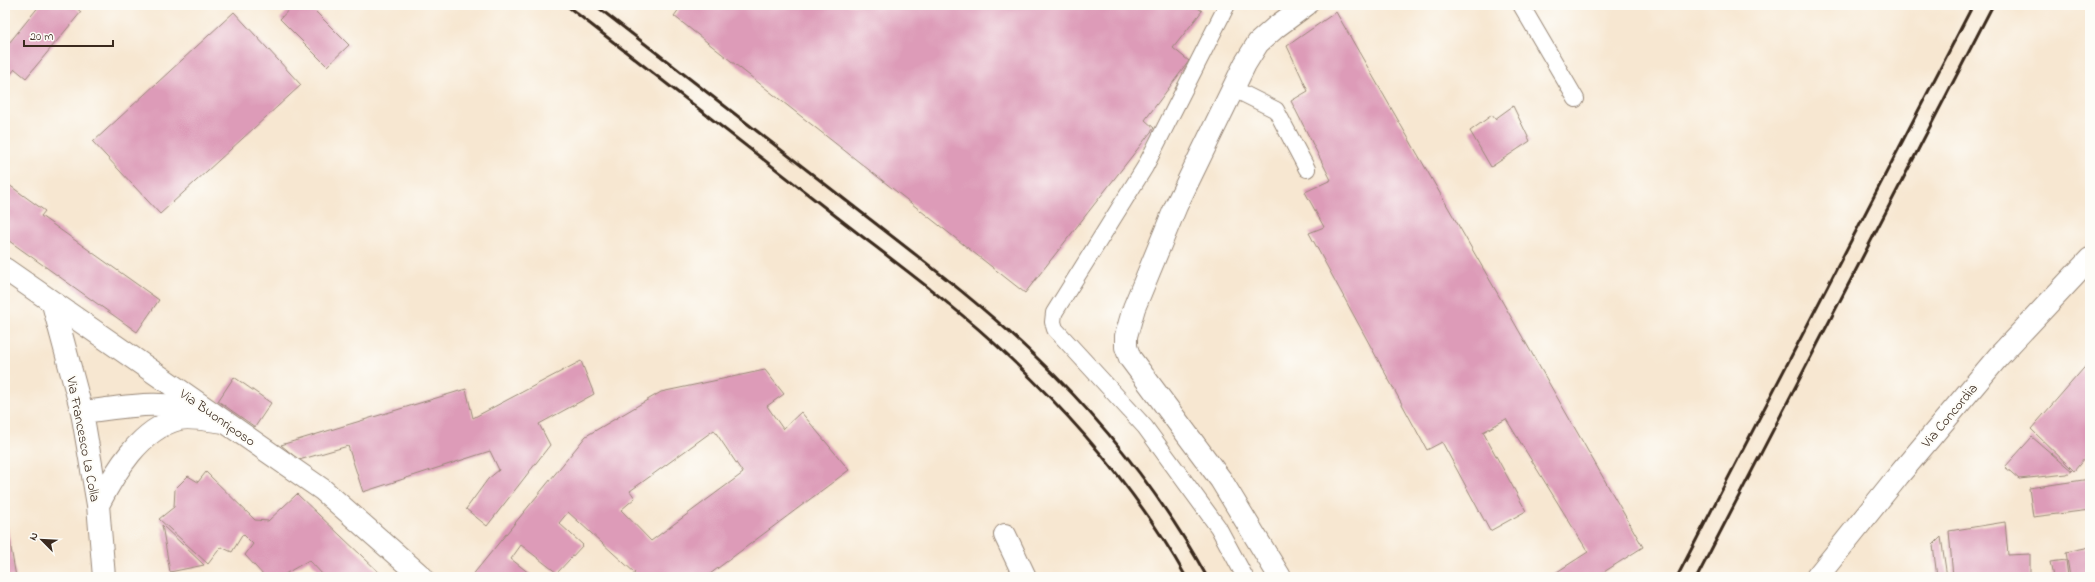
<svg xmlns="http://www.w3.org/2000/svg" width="2095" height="582" font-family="'Indie Flower',sans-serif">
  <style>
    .building { fill: #dd9bb8; fill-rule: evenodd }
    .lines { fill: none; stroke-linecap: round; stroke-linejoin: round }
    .service-casing { stroke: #998878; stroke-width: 18 }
    .minor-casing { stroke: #998878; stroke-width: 24 }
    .tertiary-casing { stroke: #998878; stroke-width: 24 }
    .service { stroke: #fff; stroke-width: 16 }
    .minor { stroke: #fff; stroke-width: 22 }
    .tertiary { stroke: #fff; stroke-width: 22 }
    .rail { stroke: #3b2a1e; stroke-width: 3 }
    .labels { text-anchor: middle; stroke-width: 4; stroke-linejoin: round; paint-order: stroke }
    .street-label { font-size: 14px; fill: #3b2a1e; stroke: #fdfcf7 }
  </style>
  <rect width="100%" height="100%" fill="#fdfcf7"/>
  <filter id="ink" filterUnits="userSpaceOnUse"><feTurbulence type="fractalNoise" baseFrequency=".025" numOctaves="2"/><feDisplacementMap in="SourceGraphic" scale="8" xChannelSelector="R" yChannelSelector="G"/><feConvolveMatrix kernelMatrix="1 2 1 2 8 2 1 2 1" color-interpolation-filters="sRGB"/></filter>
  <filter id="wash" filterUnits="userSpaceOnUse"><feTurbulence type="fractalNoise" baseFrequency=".012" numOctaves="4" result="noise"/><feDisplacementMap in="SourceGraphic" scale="16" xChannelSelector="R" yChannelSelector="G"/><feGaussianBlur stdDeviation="0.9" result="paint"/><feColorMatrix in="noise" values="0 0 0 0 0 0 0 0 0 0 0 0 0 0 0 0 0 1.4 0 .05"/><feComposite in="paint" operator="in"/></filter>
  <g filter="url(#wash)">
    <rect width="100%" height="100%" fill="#f7e7d1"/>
    <g id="blocks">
      <path class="building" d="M40,5H73L81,12L26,78L15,69L5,81V48Z
        M293,5H309L349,45L327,66L280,19Z
        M682,5H1194L1202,11L1173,48L1189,61L1145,120L1154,128L1025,293L674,16Z
        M234,12L301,85L160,214L93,142Z
        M1336,12L1643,547L1596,577H1549L1588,552L1506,419L1483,432L1526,511L1490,531L1442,442L1427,450L1309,233L1324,227L1305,192L1331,180L1291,101L1308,91L1287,46Z
        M1513,106L1530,141L1491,167L1470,131L1492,115L1495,119Z
        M5,182L45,211L41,216L159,300L137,332L5,238Z
        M581,361L594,394L539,424L550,445L487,526L466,509L488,479L499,470L490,451L363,492L348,446L299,460L281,445L466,389L473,418Z
        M2090,361V452L2074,471L2031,429Z
        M765,370L784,394L767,406L783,429L801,412L849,470L706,577H630L635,573L568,512L559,523L583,545L557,573L521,545L511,559L534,577H471L586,436L661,392ZM714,430L743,473L651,541L621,510L635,498L630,491Z
        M234,377L271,403L255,427L218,401Z
        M2032,437L2072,471L2067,474L2019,479L2005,467Z
        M206,472L255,520L268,521L297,494L384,577H325L309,560L280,577H265L245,555L253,544L243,534L232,552L221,547L208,564L159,519L174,507L175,489L188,476L198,482Z
        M2090,479V510L2033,517L2029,488Z
        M5,519H6L16,577H5Z
        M2005,522L2008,555L2030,554V577H1953L1949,531Z
        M162,525L204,565L170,572Z
        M1941,537L1947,577H1937L1933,545Z
        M2090,547V577H2070L2066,552Z
        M2066,560L2068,577H2053L2050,562Z"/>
    </g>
  </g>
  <g filter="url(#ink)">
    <use href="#blocks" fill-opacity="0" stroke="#998878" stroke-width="1"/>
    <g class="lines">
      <g class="service-casing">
        <path id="service" d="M1227,5L1145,167L1054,313L1053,322L1055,329L1145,427L1218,527L1245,577
          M1521,5L1576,99
          M1232,88L1276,110L1307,169"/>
      </g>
      <g class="minor-casing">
        <path id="minor" d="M53,304L82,412L98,505L104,577
          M82,412C121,408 161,398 200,412
          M98,505C115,472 140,429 179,419C190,416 213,421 225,422
          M1005,535L1025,577
          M1280,577L1221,480L1130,358L1126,347V336L1134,308L1176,206L1245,64L1258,43L1276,27L1306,5
          M1817,577L1898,476L1998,357L2090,259"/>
      </g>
      <g class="tertiary-casing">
        <path id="tertiary" d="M5,269L323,490L422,577"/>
      </g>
      <use href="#service" class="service"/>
      <use href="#minor" class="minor"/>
      <use href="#tertiary" class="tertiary"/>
      <path class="rail" d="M566,5C653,73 741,142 828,210C889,258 954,304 1010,358C1078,422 1140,495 1186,577
        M595,5C676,68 758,132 839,195C905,247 975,298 1036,357C1103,421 1162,496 1207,577
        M1677,577L1973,5
        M1697,577L1993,5"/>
    </g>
  </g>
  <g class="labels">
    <g class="street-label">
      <text transform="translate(1949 415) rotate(-50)" y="5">Via Concordia</text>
      <text transform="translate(218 417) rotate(35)" y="5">Via Buonriposo</text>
      <text transform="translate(84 439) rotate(79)" y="5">Via Francesco La Colla</text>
    </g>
  </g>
  <rect width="2095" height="582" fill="none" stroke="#fdfcf7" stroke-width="20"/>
  <g transform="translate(42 540) rotate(294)" stroke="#fdfcf7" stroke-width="3" paint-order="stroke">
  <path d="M0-3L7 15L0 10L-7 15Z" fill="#3b2a1e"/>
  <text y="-6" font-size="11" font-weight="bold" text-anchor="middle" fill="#3b2a1e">N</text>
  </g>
  <path d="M24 40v6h89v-6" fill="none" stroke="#3b2a1e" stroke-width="2"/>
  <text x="30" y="40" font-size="12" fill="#3b2a1e" stroke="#fdfcf7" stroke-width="3" paint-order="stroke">20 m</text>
</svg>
